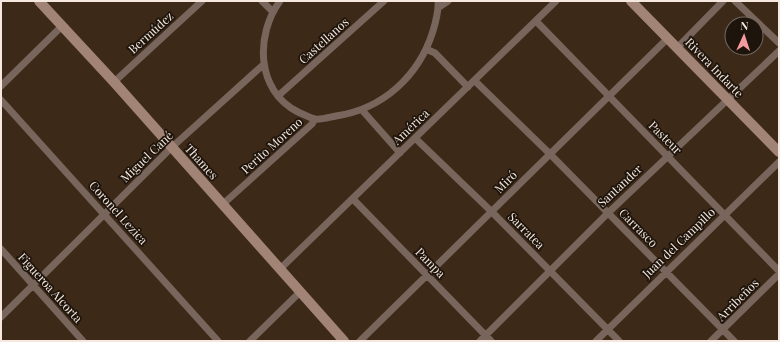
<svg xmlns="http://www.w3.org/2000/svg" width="780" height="342" font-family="'Playfair Display',serif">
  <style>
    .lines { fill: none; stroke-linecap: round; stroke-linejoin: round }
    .street { stroke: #78655c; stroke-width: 7 }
    .secondary { stroke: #a28476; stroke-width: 10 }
    .labels { text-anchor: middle; stroke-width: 3.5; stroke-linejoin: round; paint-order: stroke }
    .street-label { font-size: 12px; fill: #f6e8de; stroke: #1d140c }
  </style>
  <rect width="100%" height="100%" fill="#3d2918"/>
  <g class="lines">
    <path class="street" d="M262,1L273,12
      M280,1C255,35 256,91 298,112C303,114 309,118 315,119C321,120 330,117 336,116C383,109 419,76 433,31C436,21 439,11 438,1
      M735,1L779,43
      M439,7L448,1
      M536,21L779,271
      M677,48L723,1
      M426,49L435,53L468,87
      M475,81L550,154L734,341
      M114,82L202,1
      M1,86L62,26
      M278,96L384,1
      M1,100L218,341
      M362,110L400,153
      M415,138L492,212L619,341
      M353,199L491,341
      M223,204L312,124L315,119
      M1,249L83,341
      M280,269L556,1
      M1,317L171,148L263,65
      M250,341L300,292
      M360,341L667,39
      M480,341L608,213L779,51
      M596,341L779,162
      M711,341L779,274"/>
    <path class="secondary" d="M39,1L114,82L344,341
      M631,1L779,152"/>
  </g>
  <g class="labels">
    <g class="street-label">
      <text transform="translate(151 33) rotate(-42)" y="4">Bermúdez</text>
      <text transform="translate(324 41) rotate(-42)" y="4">Castellanos</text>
      <text transform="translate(714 68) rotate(46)" y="4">Rivera Indarte</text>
      <text transform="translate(411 127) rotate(-44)" y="4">América</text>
      <text transform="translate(665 138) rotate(45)" y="4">Pasteur</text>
      <text transform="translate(272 146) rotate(-42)" y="4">Perito Moreno</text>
      <text transform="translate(147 157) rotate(-44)" y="4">Miguel Cané</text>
      <text transform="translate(201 162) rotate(48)" y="4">Thames</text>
      <text transform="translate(506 182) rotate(-45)" y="4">Miró</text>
      <text transform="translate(620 186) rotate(-43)" y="4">Santander</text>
      <text transform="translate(118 213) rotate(48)" y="4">Coronel Lezica</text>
      <text transform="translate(638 228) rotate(45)" y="4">Carrasco</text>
      <text transform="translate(526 231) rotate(45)" y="4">Sarratea</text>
      <text transform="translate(679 243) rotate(-44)" y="4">Juan del Campillo</text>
      <text transform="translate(430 263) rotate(46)" y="4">Pampa</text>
      <text transform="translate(50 288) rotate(48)" y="4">Figueroa Alcorta</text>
      <text transform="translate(738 300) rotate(-45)" y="4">Arribeños</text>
    </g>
  </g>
  <rect width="780" height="342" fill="none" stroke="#f6e8de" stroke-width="4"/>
  <g transform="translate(744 36) rotate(3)"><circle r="19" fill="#1d140c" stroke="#746960"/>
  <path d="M0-3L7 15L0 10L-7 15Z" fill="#f59b9f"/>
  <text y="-6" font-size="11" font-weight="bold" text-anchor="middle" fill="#f6e8de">N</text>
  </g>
</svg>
